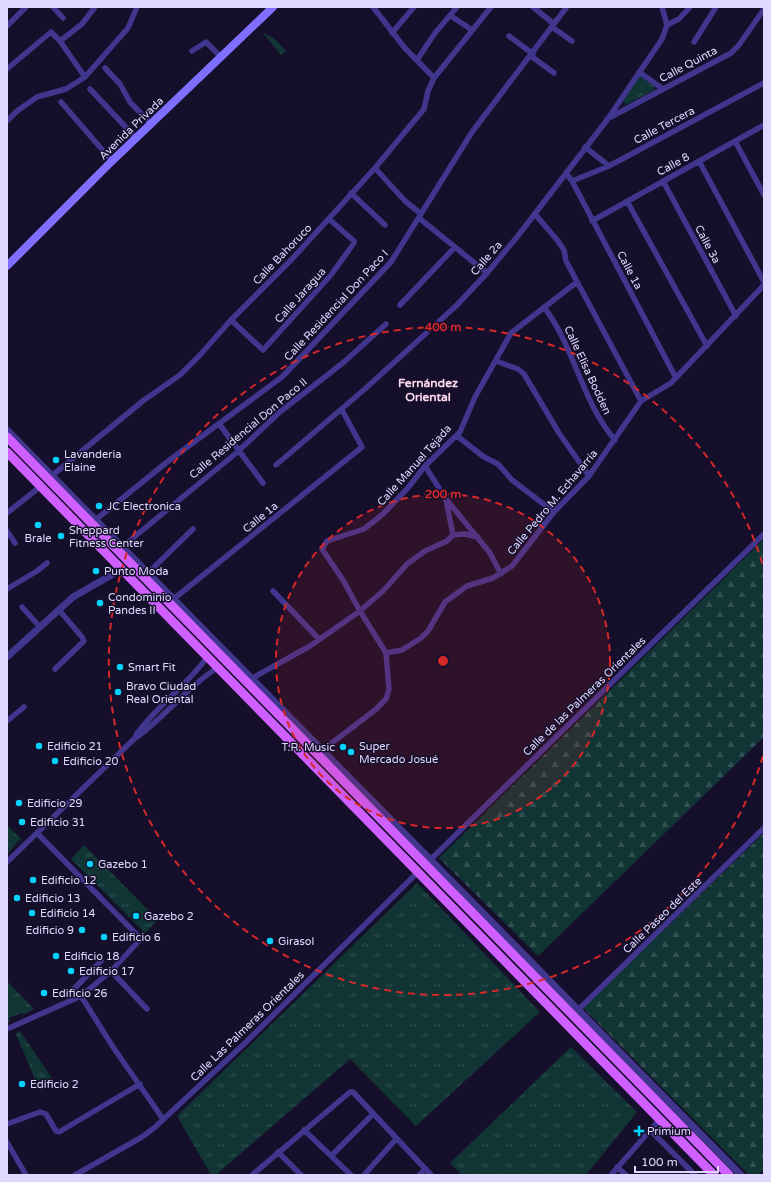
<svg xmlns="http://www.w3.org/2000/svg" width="771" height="1182" font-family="'Varela Round',sans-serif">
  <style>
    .grass { fill: url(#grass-tufts) }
    .forest { fill: url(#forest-firs) }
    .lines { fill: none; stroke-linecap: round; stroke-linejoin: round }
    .minor { stroke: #40368d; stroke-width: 5.5 }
    .tertiary { stroke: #40368d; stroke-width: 7 }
    .secondary { stroke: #7e6fff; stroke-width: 8 }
    .primary { stroke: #cf5fff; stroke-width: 9 }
    .ring { fill: none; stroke: #d62828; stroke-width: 2; stroke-dasharray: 7 5 }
    .poi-dot { fill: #04d3ff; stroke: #160f2b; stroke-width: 1.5 }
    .labels { text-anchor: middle; stroke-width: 3; stroke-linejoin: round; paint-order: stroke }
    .street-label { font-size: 11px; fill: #e0d8ff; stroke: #160f2b }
    .poi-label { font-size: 11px; fill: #e0d8ff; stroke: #160f2b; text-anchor: start }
    .neighbourhood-label { font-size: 12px; font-weight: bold; fill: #ffdaef; stroke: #160f2b }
    .centre { fill: #d62828; stroke: #160f2b; stroke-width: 2 }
    .ring-label { font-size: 12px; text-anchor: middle; font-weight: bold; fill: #d62828; stroke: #160f2b; stroke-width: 3; stroke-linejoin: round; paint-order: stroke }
  </style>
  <defs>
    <pattern id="grass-tufts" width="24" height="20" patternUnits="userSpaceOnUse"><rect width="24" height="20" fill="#113435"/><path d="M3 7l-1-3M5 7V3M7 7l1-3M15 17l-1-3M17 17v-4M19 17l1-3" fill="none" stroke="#335153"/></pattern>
    <pattern id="forest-firs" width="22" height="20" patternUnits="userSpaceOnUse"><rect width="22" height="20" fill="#113435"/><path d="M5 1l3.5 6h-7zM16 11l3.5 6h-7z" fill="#335153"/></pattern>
  </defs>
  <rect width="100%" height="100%" fill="#160f2b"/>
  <path class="grass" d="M262,32L275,39L286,51L281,55Z
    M640,76L655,87V90L625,105L623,100Z
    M7,825L22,840L18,841L9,853L7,852L9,849L7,847Z
    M84,845L158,920L145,933L71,859Z
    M417,883L540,1012L416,1126L350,1059L216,1175H211L177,1116Z
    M7,981L34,1009L23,1015L22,1013L9,1018L10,1022L7,1023Z
    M20,1031L56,1084L40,1091L16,1034Z
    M571,1047L637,1112L586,1175H462L450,1163Z"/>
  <path class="forest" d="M764,539V737L538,956L439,858Z
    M764,833V1169L758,1175H749L583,1008Z"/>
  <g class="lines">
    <path class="minor" d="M53,7L63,18
      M373,7L404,47L434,78
      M533,7L554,24
      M451,16L472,30
      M667,25L679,19L690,7
      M7,26L26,7
      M552,27L572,41
      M392,33L414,7
      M509,36L533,54
      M60,41L82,24L95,7
      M694,42L716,7
      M192,51L206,42L221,57
      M531,56L554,73
      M417,60L435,33L457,7
      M105,68L120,84L130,102L151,124
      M7,69L51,32L60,41L85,77
      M639,72L663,89
      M90,89L136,138
      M61,102L112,161
      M607,119L731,53L739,45L764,9
      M7,121L17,111L37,97L66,89L85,77L128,28L137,7
      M735,141L764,195
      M585,147L609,166
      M699,161L764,282
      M375,168L405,201L421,214
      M566,173L572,181L676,378
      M572,181L609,166L764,83
      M663,181L736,316
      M351,193L385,225
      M627,201L707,346
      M535,214L558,241L564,250L566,261L641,401
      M419,218L487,273
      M592,221L764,125
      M400,305L455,247
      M544,307C575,348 582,402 615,440
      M231,320L263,350L331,275L354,243V241L329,219
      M496,361L518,369L524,374L559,433L589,476
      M220,425L263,483
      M457,436L484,457L498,464L512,480L554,512
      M276,465L366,388L457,305L487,273L517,237L607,120L662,39L667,25L662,7
      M425,466L446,499L490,553L501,574
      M49,478L144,400L180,375L199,356L231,320L292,259L375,168L424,109L428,91L434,78L491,7
      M446,500L453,535
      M7,513L41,486
      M93,522L167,462L282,377L391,262L472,132L566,8
      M7,531L15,543
      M122,547L235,454L280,412L344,362L386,324
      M148,573L193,529
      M7,589L37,571L47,563
      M273,591L319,639
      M171,601L362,447L342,410
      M22,607L40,627
      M386,653L402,650L421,638L428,631L445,602L467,586L493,578L512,566L554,512L589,476L641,401L671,383L764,285
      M386,653L360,611L343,580L322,549L327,541L364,529L383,514L407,489L425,466L460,432L475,397L511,333L577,282
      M55,669L84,641L82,637L59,610
      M249,680L310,646L360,611L383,591L407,564L425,551L447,541L453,535L465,534L478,537
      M7,721L24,707
      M136,735C156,706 187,686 208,656
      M320,752L375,710L386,699L389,689L386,653
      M7,862L134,739C165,718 187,686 219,667
      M428,862L764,534
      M111,971L147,1009
      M74,989L101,961
      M81,996L113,1047L163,1119
      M576,1012L764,828
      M7,1029L81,996L111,971L138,942V936L37,833
      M7,1124L40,1112L46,1114L56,1131L59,1132L140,1084
      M304,1130L351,1175
      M650,1130L695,1175
      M7,1142L26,1175
      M278,1152L301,1175
      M331,1156L373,1114
      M617,1167L626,1175
      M75,1175L142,1137L154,1128L245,1043L419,871
      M252,1175L350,1092H353L431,1175
      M364,1175L396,1139
      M419,1175L426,1169
      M611,1175L660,1119"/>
    <path class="tertiary" d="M7,430L741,1175
      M7,657L73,597L122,569"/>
    <path class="secondary" d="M7,266L112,161L273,7"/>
    <path class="primary" d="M7,437L729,1175
      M7,452L714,1175"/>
  </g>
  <circle cx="443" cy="661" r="167" fill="#d62828" fill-opacity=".12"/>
  <g class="ring">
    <circle cx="443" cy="661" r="167"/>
    <path d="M763 756A334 334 0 1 1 763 566"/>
  </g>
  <g class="poi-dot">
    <circle cx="56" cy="460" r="4"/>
    <circle cx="99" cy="506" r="4"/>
    <circle cx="38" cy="525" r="4"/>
    <circle cx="61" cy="536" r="4"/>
    <circle cx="96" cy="571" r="4"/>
    <circle cx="100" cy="603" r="4"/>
    <circle cx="120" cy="667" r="4"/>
    <circle cx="118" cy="692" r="4"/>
    <circle cx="39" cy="746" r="4"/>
    <circle cx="343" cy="747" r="4"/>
    <circle cx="351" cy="752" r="4"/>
    <circle cx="55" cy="761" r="4"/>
    <circle cx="19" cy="803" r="4"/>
    <circle cx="22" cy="822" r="4"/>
    <circle cx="90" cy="864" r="4"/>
    <circle cx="33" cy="880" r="4"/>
    <circle cx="17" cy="898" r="4"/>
    <circle cx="32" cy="913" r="4"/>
    <circle cx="136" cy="916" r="4"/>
    <circle cx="82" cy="930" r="4"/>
    <circle cx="104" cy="937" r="4"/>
    <circle cx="270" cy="941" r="4"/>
    <circle cx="56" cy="956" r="4"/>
    <circle cx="71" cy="971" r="4"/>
    <circle cx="44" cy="993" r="4"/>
    <circle cx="22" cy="1084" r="4"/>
    <path d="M637 1125h4v4h4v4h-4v4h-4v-4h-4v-4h4z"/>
  </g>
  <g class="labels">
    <g class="street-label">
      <text transform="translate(688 64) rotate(-28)" y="4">Calle Quinta</text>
      <text transform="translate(664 125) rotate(-28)" y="4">Calle Tercera</text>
      <text transform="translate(131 128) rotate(-44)" y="4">Avenida Privada</text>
      <text transform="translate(673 164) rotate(-29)" y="4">Calle 8</text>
      <text transform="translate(708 244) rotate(62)" y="4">Calle 3a</text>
      <text transform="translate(282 254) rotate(-46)" y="4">Calle Bahoruco</text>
      <text transform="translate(486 258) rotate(-49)" y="4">Calle 2a</text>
      <text transform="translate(630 270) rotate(62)" y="4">Calle 1a</text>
      <text transform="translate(300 295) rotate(-48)" y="4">Calle Jaragua</text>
      <text transform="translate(336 305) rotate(-47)" y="4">Calle Residencial Don Paco I</text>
      <text transform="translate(588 370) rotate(65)" y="4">Calle Elisa Bodden</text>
      <text transform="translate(248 428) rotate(-40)" y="4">Calle Residencial Don Paco II</text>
      <text transform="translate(414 465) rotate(-48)" y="4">Calle Manuel Tejada</text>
      <text transform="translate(552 502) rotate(-50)" y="4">Calle Pedro M. Echavarría</text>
      <text transform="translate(260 517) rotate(-39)" y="4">Calle 1a</text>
      <text transform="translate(584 696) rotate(-44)" y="4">Calle de las Palmeras Orientales</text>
      <text transform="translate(662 915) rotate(-44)" y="4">Calle Paseo del Este</text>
      <text transform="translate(247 1026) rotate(-44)" y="4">Calle Las Palmeras Orientales</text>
    </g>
    <g class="poi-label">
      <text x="64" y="458">Lavanderia<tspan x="64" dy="13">Elaine</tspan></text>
      <text x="107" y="510">JC Electronica</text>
      <text x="69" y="534">Sheppard<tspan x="69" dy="13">Fitness Center</tspan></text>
      <text x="38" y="542" text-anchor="middle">Brale</text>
      <text x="104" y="575">Punto Moda</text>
      <text x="108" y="601">Condominio<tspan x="108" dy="13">Pandes II</tspan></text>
      <text x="128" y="671">Smart Fit</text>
      <text x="126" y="690">Bravo Ciudad<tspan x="126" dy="13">Real Oriental</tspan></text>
      <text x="47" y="750">Edificio 21</text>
      <text x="359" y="750">Super<tspan x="359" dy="13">Mercado Josué</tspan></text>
      <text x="335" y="751" text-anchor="end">T.R. Music</text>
      <text x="63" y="765">Edificio 20</text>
      <text x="27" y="807">Edificio 29</text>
      <text x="30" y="826">Edificio 31</text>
      <text x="98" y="868">Gazebo 1</text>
      <text x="41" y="884">Edificio 12</text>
      <text x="25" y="902">Edificio 13</text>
      <text x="40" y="917">Edificio 14</text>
      <text x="144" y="920">Gazebo 2</text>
      <text x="74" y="934" text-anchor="end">Edificio 9</text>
      <text x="112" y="941">Edificio 6</text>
      <text x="278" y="945">Girasol</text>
      <text x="64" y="960">Edificio 18</text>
      <text x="79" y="975">Edificio 17</text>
      <text x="52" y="997">Edificio 26</text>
      <text x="30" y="1088">Edificio 2</text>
      <text x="647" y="1135">Primium</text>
    </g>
    <g class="neighbourhood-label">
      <text x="428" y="387">Fernández<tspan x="428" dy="14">Oriental</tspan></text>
    </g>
  </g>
  <circle cx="443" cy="661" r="6" class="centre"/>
  <g class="ring-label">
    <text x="443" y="331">400 m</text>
    <text x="443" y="498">200 m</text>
  </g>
  <rect width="771" height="1182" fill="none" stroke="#e0d8ff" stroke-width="16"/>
  <path d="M635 1166v6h83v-6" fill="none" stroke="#e0d8ff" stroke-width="2"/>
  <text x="641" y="1166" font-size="12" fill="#e0d8ff" stroke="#160f2b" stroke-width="3" paint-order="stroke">100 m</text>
</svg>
